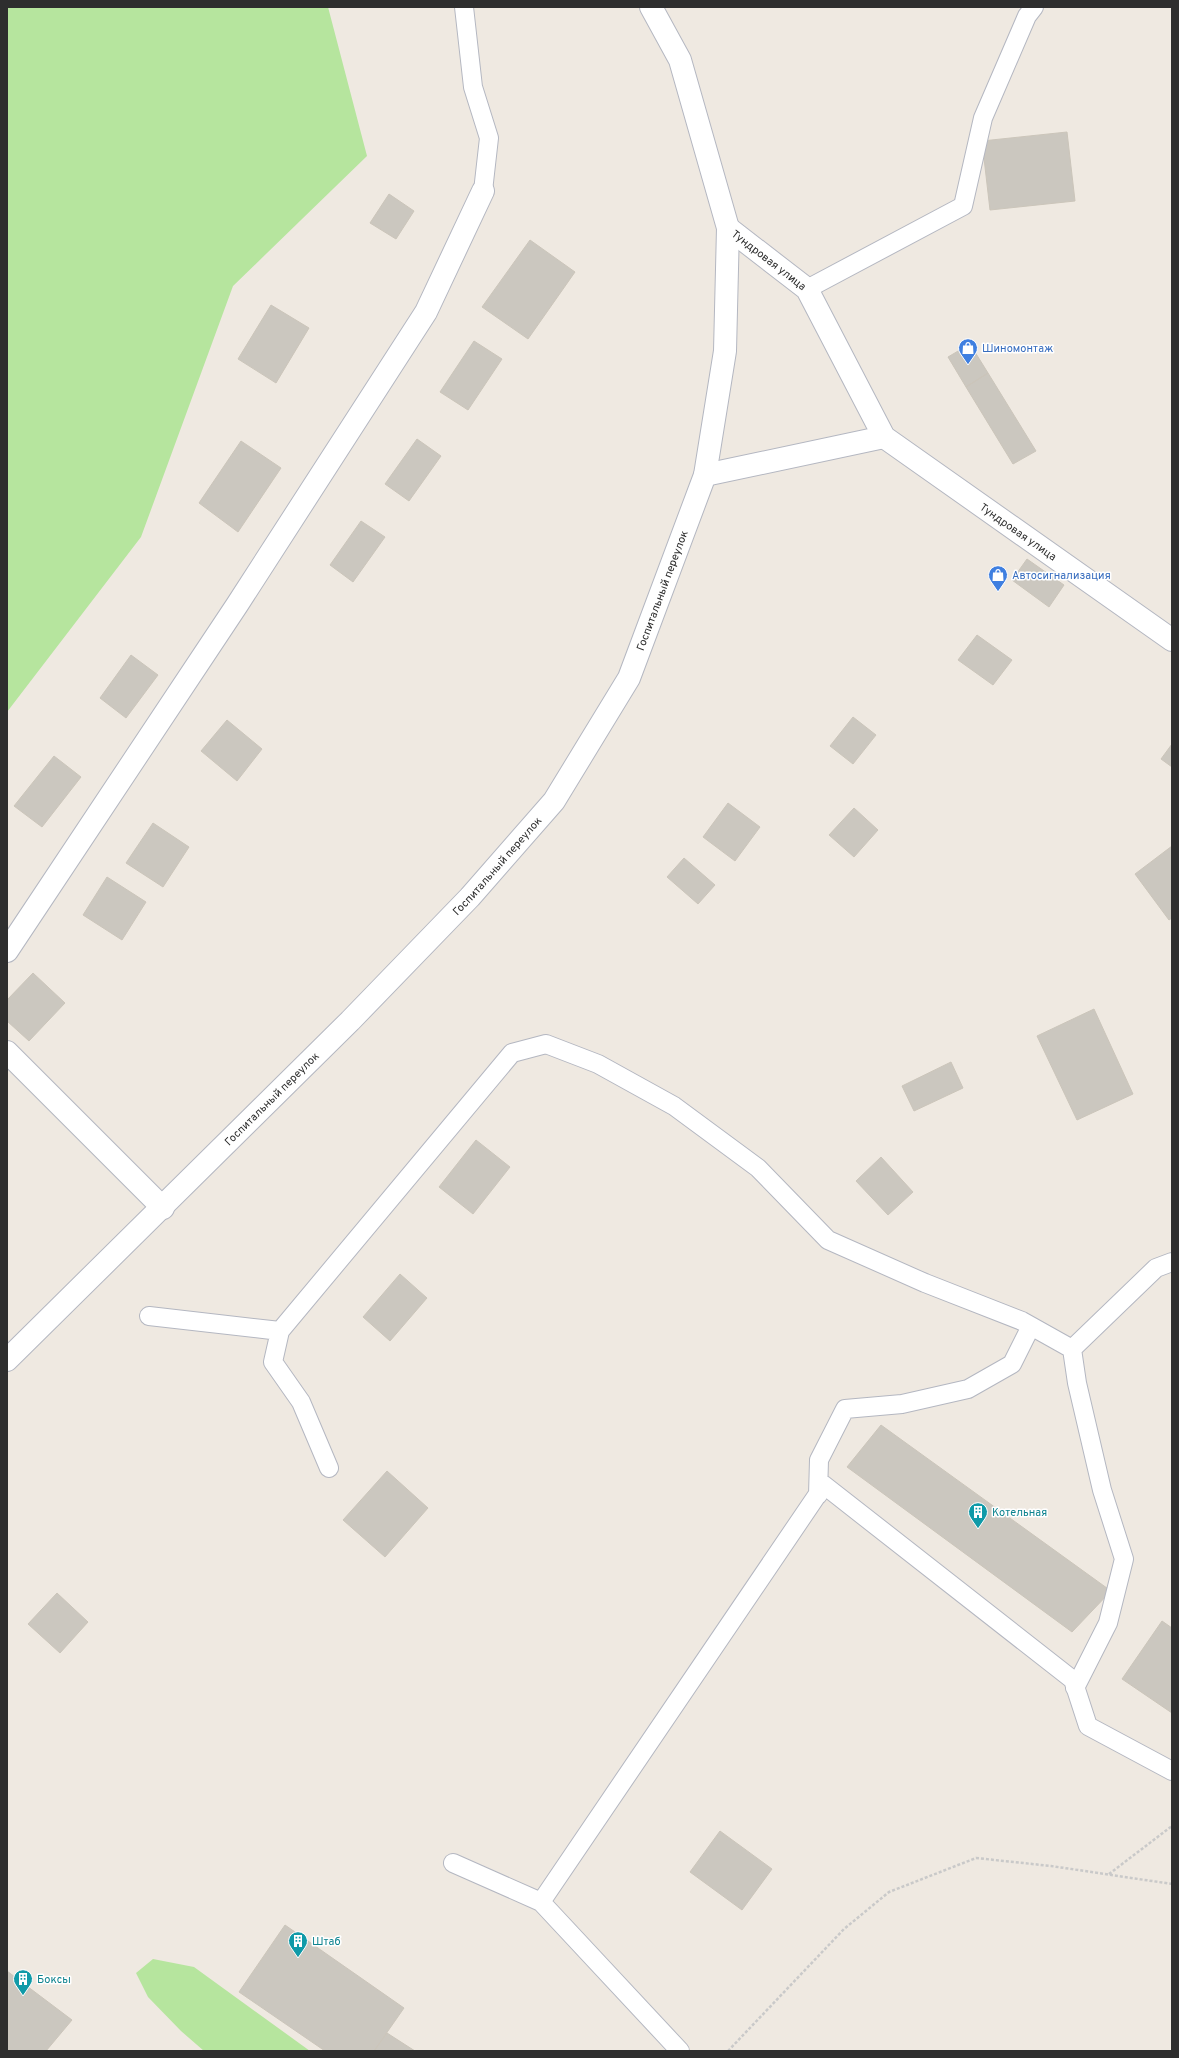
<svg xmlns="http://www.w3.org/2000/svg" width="1179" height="2058" font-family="Overpass,sans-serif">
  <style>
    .green { fill: #b6e59e }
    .building { fill: #cbc7bf; stroke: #cbc5ba }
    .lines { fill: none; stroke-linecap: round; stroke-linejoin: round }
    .lane-casing { stroke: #b4b7c1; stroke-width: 20 }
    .street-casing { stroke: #b4b7c1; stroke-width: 24 }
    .secondary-casing { stroke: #b4b7c1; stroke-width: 24 }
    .path { stroke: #c9c9c9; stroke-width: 2.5; stroke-dasharray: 3 2; stroke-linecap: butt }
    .lane { stroke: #fff; stroke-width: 18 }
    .street { stroke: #fff; stroke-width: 22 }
    .secondary { stroke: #fff; stroke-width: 22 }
    .labels { text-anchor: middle; stroke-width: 3; stroke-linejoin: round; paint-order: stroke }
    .street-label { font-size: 11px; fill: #2e2e2e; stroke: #fff }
    .shop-label { font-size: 11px; fill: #366cbe; stroke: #fff; text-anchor: start }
    .culture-label { font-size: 11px; fill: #0d838f; stroke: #fff; text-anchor: start }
  </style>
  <rect width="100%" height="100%" fill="#efe9e1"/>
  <path class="green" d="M7,7H328L367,156L233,286L141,537L7,712Z
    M153,1959L194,1967L310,2051H204L181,2031L148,1997L136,1973Z"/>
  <path class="building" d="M1067,132L1075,201L990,210L982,141Z
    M389,194L414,211L396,239L370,223Z
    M530,240L575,272L528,339L482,307Z
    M271,305L309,328L276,383L238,359Z
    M474,341L502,359L468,410L440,392Z
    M970,344L988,373L966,387L948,357Z
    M988,373L1036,451L1013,464L966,387Z
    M417,439L441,456L409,501L385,484Z
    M241,441L281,468L238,532L199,503Z
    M361,521L385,537L353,582L330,565Z
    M1027,559L1064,585L1049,607L1012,580Z
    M977,635L1012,660L993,685L958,660Z
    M131,655L158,675L126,718L100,698Z
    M853,717L876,735L853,764L830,746Z
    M227,720L262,749L237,781L201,751Z
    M1172,744V767L1161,759Z
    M54,756L81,777L42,827L14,806Z
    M728,803L760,827L735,861L703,837Z
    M854,808L878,830L854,857L829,835Z
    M153,823L189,847L163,887L126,863Z
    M1172,846V918L1169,920L1135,874Z
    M684,858L715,885L698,904L667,877Z
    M107,877L146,902L122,940L83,915Z
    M33,973L65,1003L29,1041L7,1021V1000Z
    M1094,1009L1133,1094L1077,1120L1037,1036Z
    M951,1062L963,1088L914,1111L902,1086Z
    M476,1140L510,1167L473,1214L439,1187Z
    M881,1157L913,1192L888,1215L856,1181Z
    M400,1274L427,1298L390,1341L363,1317Z
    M881,1425L1111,1591L1072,1632L847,1467Z
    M387,1471L428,1508L385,1557L343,1520Z
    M57,1593L88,1622L60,1653L28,1624Z
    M1162,1621L1172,1628V1713L1122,1679Z
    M720,1831L772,1869L742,1910L690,1872Z
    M285,1925L404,2008L374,2051H325L239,1992Z
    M7,1971L72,2020L46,2051H7Z
    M387,2033L415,2051H374Z"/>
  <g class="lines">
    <g class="lane-casing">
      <path id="lane" d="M464,7L473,87L489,138L483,191
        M807,289L963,206L983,118L1027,16L1034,7
        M149,1316L280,1331L512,1053L546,1044L598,1064L674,1106L758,1168L828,1240L925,1283L1022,1321L1072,1349
        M280,1331L273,1362L301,1402L329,1468
        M818,1495L819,1460L845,1409L902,1404L968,1389L1012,1364L1031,1326
        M1075,1688L1108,1623L1124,1559L1102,1490L1077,1383L1072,1349L1156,1268L1172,1262
        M453,1863L541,1902L680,2051
        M541,1902L824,1485L1073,1680L1088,1726L1172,1771"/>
    </g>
    <g class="street-casing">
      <g id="street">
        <path id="s1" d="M728,228L807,289L884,437L1172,640"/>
        <path d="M705,475L884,437"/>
        <path d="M7,951L237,605L426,312L483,191"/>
        <path d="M7,1052L163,1208"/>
      </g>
    </g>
    <g class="secondary-casing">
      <g id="secondary">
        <path id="s2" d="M7,1360L350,1021L470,897L554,801L629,678L705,475L725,351L728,228L680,60L651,7"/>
      </g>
    </g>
    <path class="path" d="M1109,1874L1172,1826
      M728,2051L844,1929L889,1892L976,1858L1051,1866L1172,1884"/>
    <use href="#lane" class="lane"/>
    <use href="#street" class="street"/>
    <use href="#secondary" class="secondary"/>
  </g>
  <defs>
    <g id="shop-pin" transform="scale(1)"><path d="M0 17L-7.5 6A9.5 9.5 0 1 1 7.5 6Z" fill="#3f7fe0" stroke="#fff"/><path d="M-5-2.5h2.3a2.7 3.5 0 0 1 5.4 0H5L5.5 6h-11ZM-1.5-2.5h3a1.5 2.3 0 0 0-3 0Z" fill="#fff"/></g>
    <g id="building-pin" transform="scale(1)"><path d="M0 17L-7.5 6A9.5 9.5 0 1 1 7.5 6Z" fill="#0f9aa8" stroke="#fff"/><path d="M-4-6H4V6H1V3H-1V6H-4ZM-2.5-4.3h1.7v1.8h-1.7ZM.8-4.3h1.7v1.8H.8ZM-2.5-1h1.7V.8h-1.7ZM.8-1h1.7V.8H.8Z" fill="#fff"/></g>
  </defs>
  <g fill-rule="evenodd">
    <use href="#shop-pin" x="968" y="348"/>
    <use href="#shop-pin" x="998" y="575"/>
    <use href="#building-pin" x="978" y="1512"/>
    <use href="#building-pin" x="298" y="1941"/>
    <use href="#building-pin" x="23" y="1979"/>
  </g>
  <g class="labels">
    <g class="street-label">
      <text dy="4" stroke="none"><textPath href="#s1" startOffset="52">Тундровая улица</textPath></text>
      <text dy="4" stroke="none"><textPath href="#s1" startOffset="431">Тундровая улица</textPath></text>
      <text dy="4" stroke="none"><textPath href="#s2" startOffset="1020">Госпитальный переулок</textPath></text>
      <text dy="4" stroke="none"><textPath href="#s2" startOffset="696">Госпитальный переулок</textPath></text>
      <text dy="4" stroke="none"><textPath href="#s2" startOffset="372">Госпитальный переулок</textPath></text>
    </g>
    <g class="shop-label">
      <text x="982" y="352">Шиномонтаж</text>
      <text x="1012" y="579">Автосигнализация</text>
    </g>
    <g class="culture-label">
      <text x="992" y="1516">Котельная</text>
      <text x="312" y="1945">Штаб</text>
      <text x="37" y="1983">Боксы</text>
    </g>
  </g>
  <rect width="1179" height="2058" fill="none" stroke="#2e2e2e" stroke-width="16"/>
</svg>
